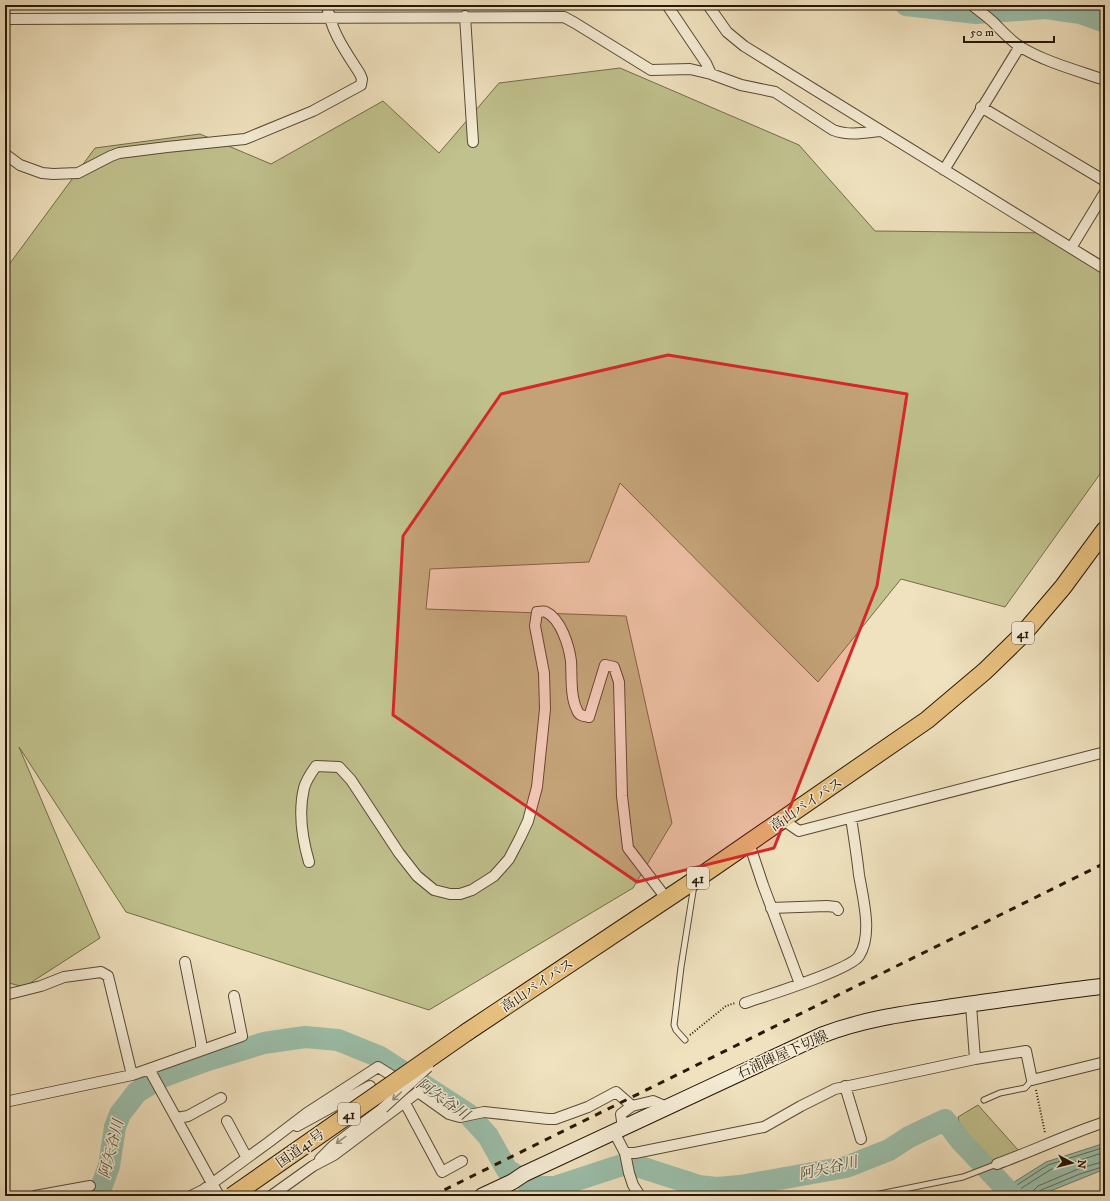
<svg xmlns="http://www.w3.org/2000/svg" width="1110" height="1201" font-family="'IM FELL DW Pica','Noto Serif JP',serif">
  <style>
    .green { fill: #c0c18d; stroke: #746c4a }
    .water { fill: #9bbfab; stroke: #6d7c69 }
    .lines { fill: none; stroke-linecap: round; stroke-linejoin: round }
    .shore { stroke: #616c58; stroke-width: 1 }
    .river { stroke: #9bbfab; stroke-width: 22 }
    .service-casing { stroke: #594a34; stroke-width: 7 }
    .minor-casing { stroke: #594a34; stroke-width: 12 }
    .secondary-casing { stroke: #271806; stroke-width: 17 }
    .trunk-casing { stroke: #271806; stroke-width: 19 }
    .path { stroke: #271806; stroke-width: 2; stroke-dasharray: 1 2; stroke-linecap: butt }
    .service { stroke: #f5ecd5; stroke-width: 5 }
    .minor { stroke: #f5ecd5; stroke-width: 10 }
    .secondary { stroke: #f5ecd5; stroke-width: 15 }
    .trunk { stroke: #e8c180; stroke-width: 17 }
    .rail { stroke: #271806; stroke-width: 3; stroke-dasharray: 7 7; stroke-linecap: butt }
    .minor-bridge-casing { stroke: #594a34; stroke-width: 12; stroke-linecap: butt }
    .trunk-bridge-casing { stroke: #271806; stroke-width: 19; stroke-linecap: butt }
    .minor-bridge { stroke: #f5ecd5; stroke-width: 10 }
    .trunk-bridge { stroke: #e8c180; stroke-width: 17 }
    .oneway { stroke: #988d78 }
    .marked { fill: #d62828; fill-opacity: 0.2; stroke: #d62828; stroke-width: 3; stroke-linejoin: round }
    .labels { text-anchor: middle; stroke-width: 3; stroke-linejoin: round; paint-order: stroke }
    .shield { fill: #f5ecd5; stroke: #655844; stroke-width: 1 }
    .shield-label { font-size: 13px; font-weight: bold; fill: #271806 }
    .street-label { font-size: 14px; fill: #271806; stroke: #f5ecd5 }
    .water-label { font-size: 15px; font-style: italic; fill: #505240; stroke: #f5ecd5 }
  </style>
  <rect width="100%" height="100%" fill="#f0e2bf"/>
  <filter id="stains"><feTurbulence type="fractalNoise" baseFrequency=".005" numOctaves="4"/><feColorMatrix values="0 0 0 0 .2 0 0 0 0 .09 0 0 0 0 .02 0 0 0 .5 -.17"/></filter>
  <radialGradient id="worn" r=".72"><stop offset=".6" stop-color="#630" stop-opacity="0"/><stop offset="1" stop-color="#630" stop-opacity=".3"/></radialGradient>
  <path class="green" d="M620,68L799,145L875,231L1056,233L1105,262V467L1005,607L901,579L818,682L620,483L589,562L430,569L426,609L626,616L672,823L633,888L429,1010L126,912L19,747L100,938L24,987L5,982V270L95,148L200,134L271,164L383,101L439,153L499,83Z
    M978,1105L1019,1151L994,1161L963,1136L958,1117Z"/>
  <path class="water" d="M1105,1143V1169L1038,1196H992L1046,1162Z"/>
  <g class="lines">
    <path class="shore" d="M1000,1196L1048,1165L1105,1147
      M1009,1196L1050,1170L1105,1152
      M1033,1196L1034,1190L1038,1186L1078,1169L1105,1161
      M1038,1196V1193L1041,1190L1080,1174L1105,1166"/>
    <path class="river" d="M906,5L976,13L1046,8L1080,13L1105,22
      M98,1196L109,1166L115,1127L120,1114L137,1092L162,1077L208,1060L264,1043L305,1037L338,1040L380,1057L468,1114L488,1136L507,1170L532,1185L542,1187H555L622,1165L637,1166L699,1186L717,1188L740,1186L846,1167L889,1150L909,1137L945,1120L960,1140L1013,1196"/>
    <g class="service-casing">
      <path id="service" d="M685,1040L676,1030L674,1025L681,967L694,885
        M984,1100L1000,1093L1025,1088L1032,1080
        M870,1196L963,1177L997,1164"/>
    </g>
    <g class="minor-casing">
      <path id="minor" d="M667,5L706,63L711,74
        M708,5L727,32L744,46L1105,269
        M972,5C979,11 987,16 994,23C1002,31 1009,39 1019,46C1045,62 1076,70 1105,80
        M465,16L473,142
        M5,19L564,17L575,23L651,70L690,69L711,74L741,85L775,92L833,130C849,136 863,133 880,131
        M981,107L1105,181
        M5,154L20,165L42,173L53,174L78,173L111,156L119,153L167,147L245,139L313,111L361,85L362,79L360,74C346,52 331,32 327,5
        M944,170L1020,46
        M1071,248L1105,192
        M783,820L799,831L1105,752
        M749,843L763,885L800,984
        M309,862C302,838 298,813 304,788C306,780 311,773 316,766L339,767L351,780L399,853L417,876L434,890L450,894H460L472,890L494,876L509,859L520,838L528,821L537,787L545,709L544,673L535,626L537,612C540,612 544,611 546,612C561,619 569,646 571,661C572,676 570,696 577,710C579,716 584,716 589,717L605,665L614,667L619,682L622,796L628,848L666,898
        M771,908L827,906L836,907L838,910
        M185,962L201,1042V1050
        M5,995L41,986L64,977L101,972L108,976L132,1075
        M745,1003C765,996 850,970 859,956C873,935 863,898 859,875C857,856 854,837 851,818
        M971,1005L975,1059
        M149,1069L242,1036L234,996
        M845,1086L861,1139
        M5,1102L132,1075L149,1069L219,1196
        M405,1103L442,1172L462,1161
        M177,1118L188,1116L221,1098
        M227,1121L247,1158
        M297,1126L370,1086
        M623,1128L621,1114L632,1106L653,1101L667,1107
        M614,1132L625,1153L629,1173L633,1185L640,1196
        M625,1153H635L764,1127L801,1106L835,1089L975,1059L1026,1051L1032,1080L1105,1062
        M320,1159L333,1146L383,1108
        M997,1164C1033,1151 1068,1134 1105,1122
        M35,1196L90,1186
        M191,1196L203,1190L269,1142L307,1113L378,1067L402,1082
        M271,1196L313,1166L334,1155L418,1092L449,1114L456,1116L460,1117L484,1112L548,1119H555L588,1107L616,1092L632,1106"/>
    </g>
    <g class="secondary-casing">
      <path id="secondary" d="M482,1196L512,1182L524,1174L822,1035C872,1016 919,1012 971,1004C1016,998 1060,991 1105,986"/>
    </g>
    <g class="trunk-casing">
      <path id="trunk" d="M467,1032L695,880L927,720L985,671L1023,634L1063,587L1105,530"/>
    </g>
    <path class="path" d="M690,1035L726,1006L735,1003
      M1036,1090L1045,1133"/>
    <use href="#service" class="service"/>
    <use href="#minor" class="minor"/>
    <use href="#secondary" class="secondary"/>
    <use href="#trunk" class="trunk"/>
    <path class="rail" d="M432,1196L1105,863"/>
    <g class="minor-bridge-casing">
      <path id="minor-bridge" d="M383,1108L428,1067"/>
    </g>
    <g class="trunk-bridge-casing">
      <path id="trunk-bridge" d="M232,1196L467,1032"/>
    </g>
    <use href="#minor-bridge" class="minor-bridge"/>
    <use href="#trunk-bridge" class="trunk-bridge"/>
  </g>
  <defs><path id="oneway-shaft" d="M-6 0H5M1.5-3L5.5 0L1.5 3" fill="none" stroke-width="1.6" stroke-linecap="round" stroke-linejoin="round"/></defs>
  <g class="oneway">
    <use href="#oneway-shaft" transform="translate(397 1096) rotate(138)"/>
    <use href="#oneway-shaft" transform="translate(341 1140) rotate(144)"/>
  </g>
  <path class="marked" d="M668,355L907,394L877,586L774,848L637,882L393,715L403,536L501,394Z"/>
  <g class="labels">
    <g class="shield">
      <rect x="1012" y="622" width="22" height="22" rx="3"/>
      <rect x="687" y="867" width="22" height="22" rx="3"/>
      <rect x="338" y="1103" width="22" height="22" rx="3"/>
    </g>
    <g class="shield-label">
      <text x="1023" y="638">41</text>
      <text x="698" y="883">41</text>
      <text x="349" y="1119">41</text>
    </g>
    <g class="street-label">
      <text transform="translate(806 804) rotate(-34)" y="5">高山バイパス</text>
      <text transform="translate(537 985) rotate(-34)" y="5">高山バイパス</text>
      <text transform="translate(782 1054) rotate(-24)" y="5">石浦陣屋下切線</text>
      <text transform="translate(300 1148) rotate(-35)" y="5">国道41号</text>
    </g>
    <g class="water-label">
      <text transform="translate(443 1099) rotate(35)" y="5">阿矢谷川</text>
      <text transform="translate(111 1149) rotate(-76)" y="5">阿矢谷川</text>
      <text transform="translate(828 1168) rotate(-13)" y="5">阿矢谷川</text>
    </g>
  </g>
  <rect width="1110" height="1201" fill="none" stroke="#f0e2bf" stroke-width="20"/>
  <rect x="6" y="6" width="1098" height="1189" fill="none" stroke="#271806" stroke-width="2"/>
  <rect x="10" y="10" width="1090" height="1181" fill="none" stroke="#271806"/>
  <g transform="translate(1072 1163) rotate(97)" stroke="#f5ecd5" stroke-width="3" paint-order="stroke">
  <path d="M0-3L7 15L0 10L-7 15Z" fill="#271806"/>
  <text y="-6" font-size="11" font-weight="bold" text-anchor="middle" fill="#271806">N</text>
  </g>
  <path d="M964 36v6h90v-6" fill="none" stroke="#271806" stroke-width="2"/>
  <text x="970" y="36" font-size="12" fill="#271806" stroke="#f5ecd5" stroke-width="3" paint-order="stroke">50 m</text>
  <rect width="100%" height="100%" filter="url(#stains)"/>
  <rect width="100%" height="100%" fill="url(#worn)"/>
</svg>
